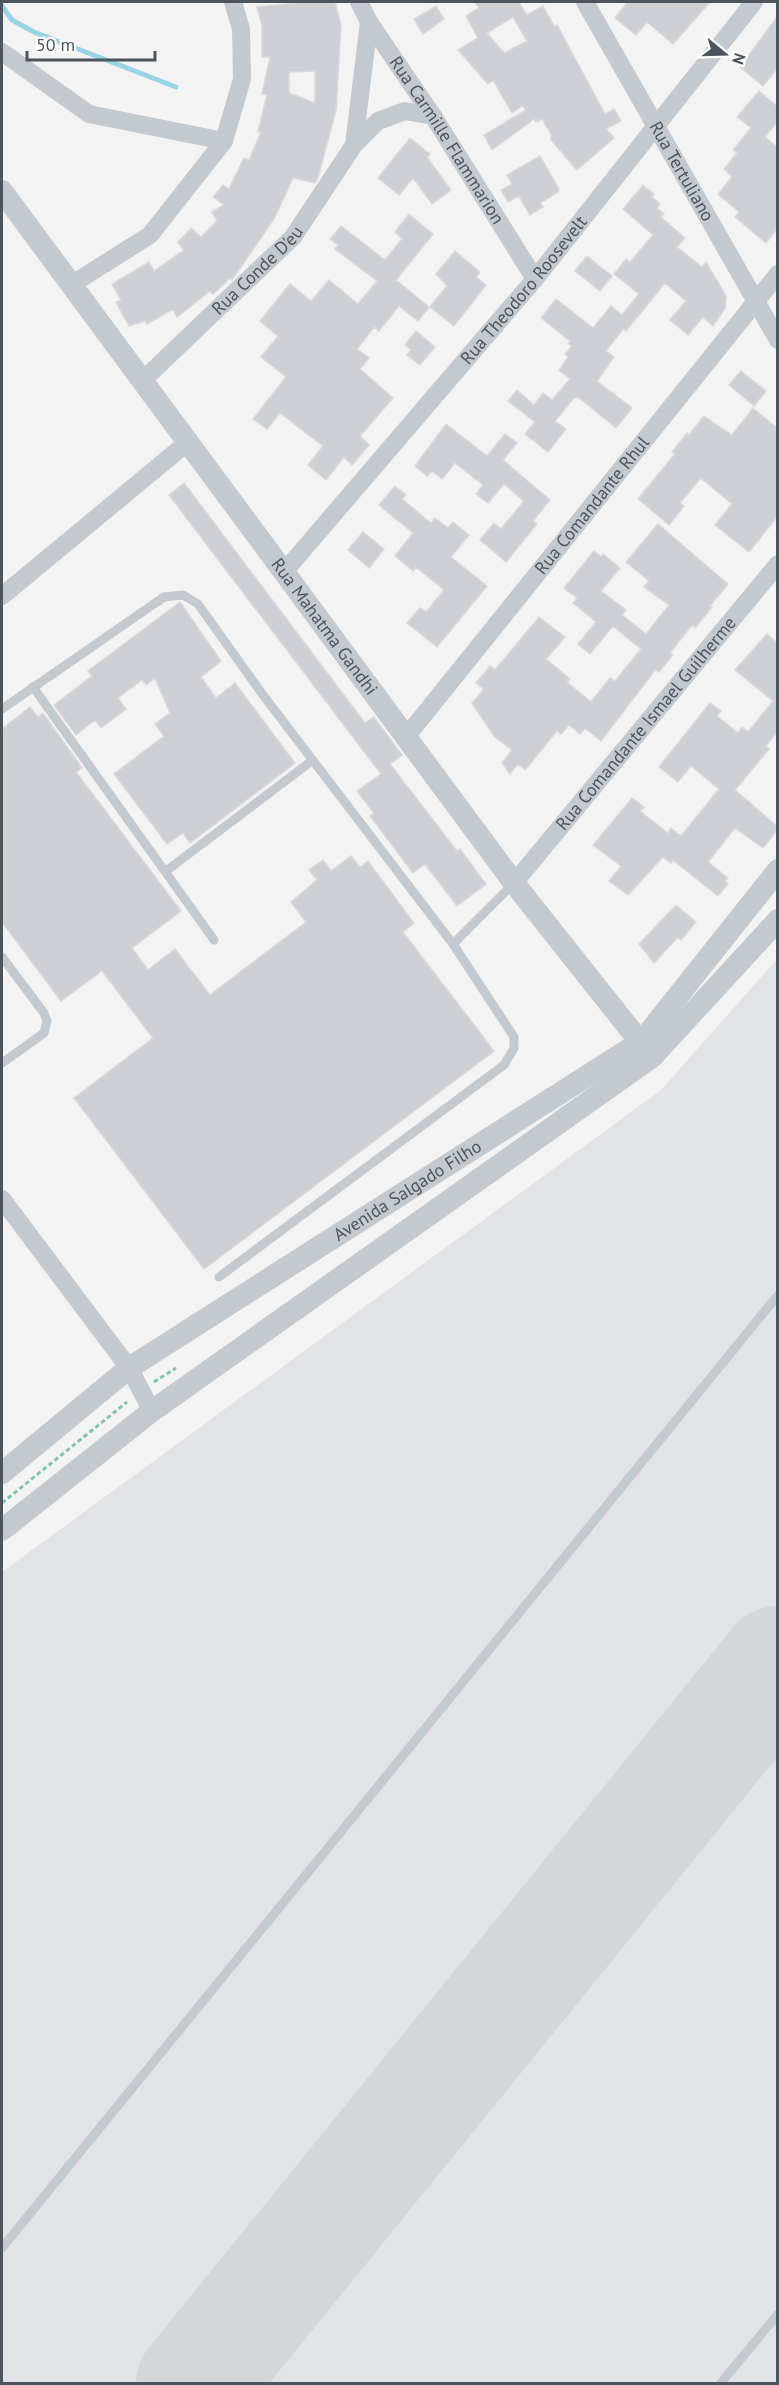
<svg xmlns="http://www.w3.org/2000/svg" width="779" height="2385" font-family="'PT Sans',sans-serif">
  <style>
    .airport { fill: #e2e3e6 }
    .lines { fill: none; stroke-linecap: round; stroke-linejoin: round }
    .stream { stroke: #98d4e5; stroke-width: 5 }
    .taxiway { stroke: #d4d6d8; stroke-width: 46 }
    .runway { stroke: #d4d6d8; stroke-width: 116 }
    .building { fill: #cdcfd4; stroke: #d7d9dd; stroke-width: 1.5; fill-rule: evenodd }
    .path { stroke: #81c7a6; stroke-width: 3; stroke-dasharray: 4.5 3; stroke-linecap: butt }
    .service { stroke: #c2c9cf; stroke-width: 9 }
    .minor { stroke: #c2c9cf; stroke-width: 18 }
    .tertiary { stroke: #c2c9cf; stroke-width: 22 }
    .labels { text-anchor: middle; stroke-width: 4.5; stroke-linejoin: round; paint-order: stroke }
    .street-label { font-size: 18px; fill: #4c555e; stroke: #fff }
  </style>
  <rect width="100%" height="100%" fill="#f4f3f3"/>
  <path class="airport" d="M777,959V2383H2V1572L661,1090Z"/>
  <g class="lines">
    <path class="stream" d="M2,6L12,20L34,32L176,87"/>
    <path class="taxiway" d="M741,1708L778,1737"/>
    <path class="runway" d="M194,2384L778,1664"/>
  </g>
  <path class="building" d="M310,2H335L341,25L336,110L318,178L315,183L293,178L274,219L232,280L230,278L213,294L210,291L177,317L173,309L147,324L145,321L129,326L116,302L121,300L112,284L149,262L154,271L184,250L178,242L191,228L201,237L217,221L212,212L224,205L213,197L223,185L229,189L244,158L249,160L261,132H258L267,95L262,94L270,57H262V26L257,7ZM315,71V103L289,93V72Z
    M475,2H519L527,15L543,6L554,26L557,25L605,114L614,109L621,121L606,129L614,138L577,170L551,140V134L542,119L536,122L534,119L492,150L484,135L526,110L522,106L512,113L493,80L488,84L458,50L478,38L466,16L479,8ZM513,17L527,41L504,53L487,33Z
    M628,2H710L673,44L647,22L636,35L615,18Z
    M436,6L444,19L423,34L414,19Z
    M777,17V69L763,86L740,67Z
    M759,91L777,106V122L765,137L777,147V229L766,243L735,217L739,212L718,194L732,177L724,169L737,153L733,150L751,128L737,117Z
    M410,138L430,154L427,157L451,190L432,204L413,178L399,195L378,178Z
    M540,156L559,189L558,192L540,203L543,207L530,215L519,196L508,202L501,190L512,184L507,175Z
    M643,185L654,194L652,197L660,204L657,208L664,214L661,217L685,238L677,247L702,267L706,262L726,296L725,309L713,326L703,317L688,335L670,320L686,301L665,283L626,331L623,329L606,351L614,357L597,381L632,408L616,428L578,397L574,398L555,421L566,429L548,452L525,434L535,422L508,401L517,390L534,405L543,393L552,400L570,379L559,370L568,357L565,354L572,346L568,343L570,341L541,318L556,299L593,328L611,306L622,315L639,294L614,274L626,259L630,262L653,235L623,209Z
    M409,214L433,234L396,280L429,307L418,321L399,306L379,331L374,327L357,349L369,358L360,369L393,398L360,436L369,445L352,465L344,457L326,480L308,465L323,446L280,413L267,429L253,419L286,377L261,357L278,336L260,321L290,284L311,301L329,280L358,304L377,281L335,249L338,245L330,239L341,226L385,260L402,239L395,232Z
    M455,251L480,272L476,277L486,285L454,326L430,307L447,286L436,274Z
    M587,256L612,276L600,291L575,271Z
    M416,331L435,347L420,365L407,355L411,350L405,345Z
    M741,371L766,391L754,406L729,385Z
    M753,408L777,428V517L749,552L715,525L732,504L701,478L680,503L684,506L669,525L638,499L675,454L672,452L687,433L689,435L704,416L732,435Z
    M446,424L487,456L505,434L517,443L503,460L550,500L533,521L537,524L506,562L480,540L494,523L501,529L524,501L504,484L488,503L476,494L483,485L455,463L442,479L432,471L427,476L415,466Z
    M184,483L365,723L374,717L402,755L390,764L457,851L460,849L486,884L457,906L425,864L413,873L370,816L374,813L357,791L381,774L169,495Z
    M395,486L406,495L402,499L431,523L435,518L448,528L453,522L469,535L451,557L487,586L437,647L407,623L420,608L426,612L444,590L416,567L413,571L395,556L413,533L379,505Z
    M658,524L728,584L710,606L712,607L696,627L692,625L670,653L673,655L659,672L655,670L601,741L585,728L580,734L569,725L561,734L557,731L525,770L518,764L510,774L502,763L512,750L495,737L472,703L484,689L476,683L490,666L495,670L539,617L565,637L546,659L570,679L567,682L591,702L610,678L615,681L641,649L613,626L590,654L578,644L596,622L573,603L577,598L564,588L594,551L601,557L603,554L620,568L601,591L626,610L622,615L646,634L669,605L644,587L649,581L626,562Z
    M363,532L384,549L369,568L348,550Z
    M180,602L221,661L201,677L216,698L235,683L295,763L190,843L183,833L167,844L114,774L164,736L155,724L170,713L155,678L146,685L142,680L118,698L126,709L101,728L95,720L76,735L54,705L92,676L88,671Z
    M767,634L777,643V732L766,746L769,749L735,790L777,826V830L763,848L735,828L708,862L728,878L725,881L728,884L718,896L673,860L671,863L663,857L628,895L609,881L621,866L593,845L632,798L644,807L640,811L668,833L671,828L681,836L719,789L691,766L678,782L659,767L710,703L721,711L717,716L738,733L742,727L748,732L773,701L735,670Z
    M30,707L38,717L43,713L82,768L76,772L181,911L132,948L148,970L175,949L210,995L306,922L291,902L317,880L309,870L323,860L331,871L351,856L360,867L368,861L414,923L403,932L494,1051L204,1269L74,1098L153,1038L102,971L61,1001L2,922V729Z
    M676,905L696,922L681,940L678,937L654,963L639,944Z"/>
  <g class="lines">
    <path class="path" d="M154,1382L176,1368
      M2,1503L127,1402"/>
    <path class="service" d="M33,687L214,940
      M2,709L164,597L183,595L198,604L263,695L453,944L514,1037V1048L504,1065L219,1277
      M166,871L313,760
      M453,944L514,883
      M2,957L44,1013L47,1021L44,1033L2,1063
      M2,2248L778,1295
      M720,2384L778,2314"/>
    <g class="minor">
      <path id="s1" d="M359,2L369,22L433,116L535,279"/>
      <path id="s2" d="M585,2L778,340"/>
      <path d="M2,52L89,114L224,141"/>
      <path d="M354,145L369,22"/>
      <path d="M71,285L150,235L224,141L242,79L241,29L233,2"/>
      <path id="s3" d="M142,381L293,237L354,145L378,121L405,111L433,116"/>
      <path id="s4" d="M284,572L535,279L754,2"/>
      <path d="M2,596L188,442"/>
      <path id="s5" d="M406,737L778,274"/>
      <path id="s6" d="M514,883L778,564"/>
      <path d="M2,1199L129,1368L152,1411"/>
    </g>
    <g class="tertiary">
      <path id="s7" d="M2,191L514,883L652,1057"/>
      <path id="s8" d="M2,1473L129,1368L642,1041L778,870"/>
      <path d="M2,1530L152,1411L652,1057L778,920"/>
    </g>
  </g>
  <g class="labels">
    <g class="street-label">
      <text dy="6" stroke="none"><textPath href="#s1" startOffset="164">Rua Carmille Flammarion</textPath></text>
      <text dy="6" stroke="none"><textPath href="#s2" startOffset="195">Rua Tertuliano</textPath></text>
      <text dy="6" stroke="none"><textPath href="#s3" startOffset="160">Rua Conde D'eu</textPath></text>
      <text dy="6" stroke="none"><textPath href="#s4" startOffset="370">Rua Theodoro Roosevelt</textPath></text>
      <text dy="6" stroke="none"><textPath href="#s5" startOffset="297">Rua Comandante Rhul</textPath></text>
      <text dy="6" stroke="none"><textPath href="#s7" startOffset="542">Rua Mahatma Gandhi</textPath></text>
      <text dy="6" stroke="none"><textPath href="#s6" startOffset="207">Rua Comandante Ismael Guilherme</textPath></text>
      <text dy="6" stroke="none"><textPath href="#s8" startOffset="495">Avenida Salgado Filho</textPath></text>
    </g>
  </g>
  <rect width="779" height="2385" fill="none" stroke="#4c555e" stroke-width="6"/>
  <g transform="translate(725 54) rotate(109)" stroke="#ffffff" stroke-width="4.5" paint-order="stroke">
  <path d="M0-4.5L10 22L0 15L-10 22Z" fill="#4c555e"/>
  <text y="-9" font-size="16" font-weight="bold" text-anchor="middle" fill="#4c555e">N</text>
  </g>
  <path d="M27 51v9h128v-9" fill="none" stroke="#4c555e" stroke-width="3"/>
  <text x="36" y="51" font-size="18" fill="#4c555e" stroke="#ffffff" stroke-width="4.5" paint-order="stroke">50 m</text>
</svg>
